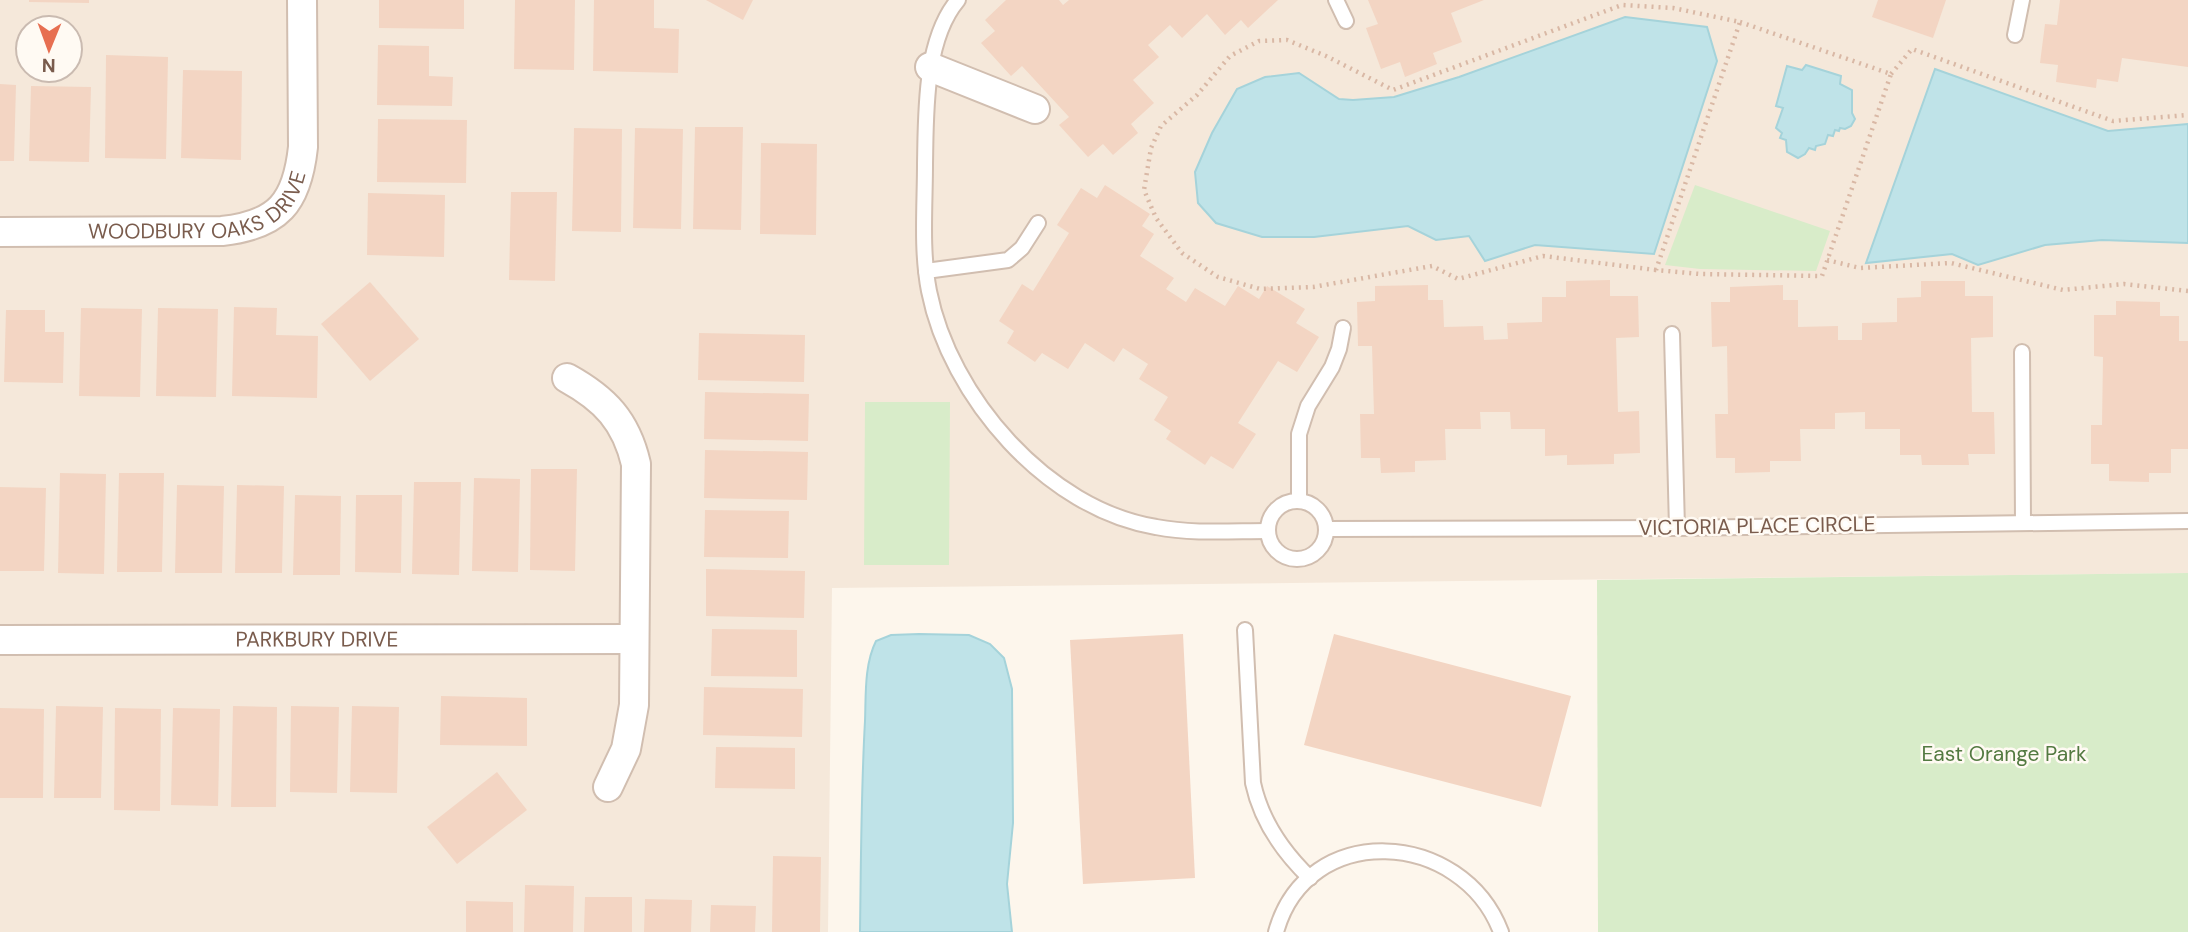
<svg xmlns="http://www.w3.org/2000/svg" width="2188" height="932" font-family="'DM Sans',sans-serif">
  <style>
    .residential { fill: #f5e8da; fill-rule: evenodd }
    .green { fill: #d8ecc9 }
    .water { fill: #bfe3e8; stroke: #a5d3da; stroke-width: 2 }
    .building { fill: #f3d5c3 }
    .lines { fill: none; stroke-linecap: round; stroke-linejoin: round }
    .lane-casing { stroke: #d1beb0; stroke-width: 18 }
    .street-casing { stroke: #d1beb0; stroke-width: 32 }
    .path { stroke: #d9b8a5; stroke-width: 4.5; stroke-dasharray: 2 5; stroke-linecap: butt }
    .lane { stroke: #fff; stroke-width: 14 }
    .street { stroke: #fff; stroke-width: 28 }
    .labels { text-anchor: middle; stroke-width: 5; stroke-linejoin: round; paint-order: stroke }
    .street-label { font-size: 21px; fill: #7a5c4d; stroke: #fffaf3 }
    .park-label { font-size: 21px; fill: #537a41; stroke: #fffaf3 }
  </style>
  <rect width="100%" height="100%" fill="#fdf6ec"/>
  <path class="residential" d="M0 0H2188V573L832 588 828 932H0ZM28 28H70V70H28Z"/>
  <g class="green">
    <path d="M1695 185 1830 231 1816 271 1700 269 1665 265Z"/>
    <path d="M865 402H950L949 565H864Z"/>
    <path d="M2188 573V932H1598L1597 580Z"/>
  </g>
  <g class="water">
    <path d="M1625 17 1707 27 1717 61 1654 254 1535 245 1485 261 1469 236 1436 240 1408 226 1314 237H1262L1216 223 1198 203 1195 172 1212 133 1237 89 1265 77 1299 73 1339 99 1353 100 1394 97 1459 77Z"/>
    <path d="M1806 65 1841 76 1840 84 1852 90V113L1855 119 1851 126 1845 129 1840 128 1839 131 1835 130 1833 136 1828 135 1825 144 1816 146 1815 150 1809 148 1805 154 1798 158 1787 152 1786 140 1780 138 1782 133 1776 128 1783 108 1776 106 1787 66 1802 70Z"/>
    <path d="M1935 69 2108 131 2188 124V243L2102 240 2045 245 1978 265 1952 254 1866 263Z"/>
    <path d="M919 634 969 635 990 644 1004 658 1012 689 1013 823 1007 884 1012 932H860C861 862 861 791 865 721 866 696 864 665 876 641L891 635Z"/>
  </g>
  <g class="building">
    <path d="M29 0H89V3L29 2Z"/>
    <path d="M379 0H464V29L379 28Z"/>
    <path d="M515 0H575L574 70 514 69Z"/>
    <path d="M594 0H654V28L679 29 678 73 593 71Z"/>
    <path d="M706 0H753L743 20Z"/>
    <path d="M1006 0H1059L1063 5 1069 0H1278L1248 28 1241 20 1225 35 1207 14 1182 38 1170 25 1148 45 1159 57 1133 80 1154 103 1131 124 1138 133 1113 155 1103 144 1088 157 1059 125 1069 117 1022 66 1011 76 981 43 995 31 985 20Z"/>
    <path d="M1368 0H1484L1451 13 1462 42 1433 53 1437 64 1405 77 1400 62 1381 69 1366 28 1378 24Z"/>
    <path d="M1878 0H1946L1933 38 1872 17Z"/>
    <path d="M2060 0H2188V67L2122 58 2118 82 2097 79 2096 88 2056 82 2058 65 2040 63 2045 24 2057 25Z"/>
    <path d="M378 45 429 46V76L453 77 452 106 377 105Z"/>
    <path d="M106 55 168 57 166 159 105 158Z"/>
    <path d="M183 70 242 71 241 160 181 158Z"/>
    <path d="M0 84 16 85 14 161H0Z"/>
    <path d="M31 86 91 87 89 162 29 161Z"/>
    <path d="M378 119 467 120 466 183 377 182Z"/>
    <path d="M695 127H743L741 230 693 229Z"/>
    <path d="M574 128 622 129 621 232 572 231Z"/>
    <path d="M635 128 683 129 681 229 633 228Z"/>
    <path d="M761 143 817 144 816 235 760 234Z"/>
    <path d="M1105 185 1150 214 1142 226 1154 234 1140 256 1174 278 1166 289 1186 302 1195 288 1225 306 1238 286 1259 299 1267 286 1305 309 1296 323 1319 337 1297 372 1278 361 1238 423 1256 434 1233 469 1211 456 1205 465 1166 439 1171 431 1154 420 1168 397 1139 379 1148 364 1123 348 1114 362 1085 343 1068 369 1042 353 1035 362 1007 343 1014 331 999 321 1022 284 1033 291 1069 233 1057 225 1081 188 1097 198Z"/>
    <path d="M511 192H557L555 281 509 280Z"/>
    <path d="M368 193 445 195 444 257 367 255Z"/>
    <path d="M1610 280V296H1638L1639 337 1616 338 1618 412 1639 411 1640 453 1614 454V464L1567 465V455L1545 456V429H1511L1510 412H1480L1481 429H1445L1446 460 1415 461V472L1381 473 1380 458H1361L1360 414H1374L1372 346H1358L1357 302 1375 301V286L1428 285V300H1443L1444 327 1483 326 1484 340 1508 339 1507 323 1542 322V297H1566V281Z"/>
    <path d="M1921 281H1965V296H1993V337L1971 338 1972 412H1994L1995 454H1968L1969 465H1922L1921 455H1900V429H1865V412L1835 413V429H1800L1801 461H1770V472L1735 473V458H1716L1715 414H1728L1727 346 1712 347 1711 302H1730V287L1783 285V300H1798V327L1838 326V340H1862V323L1897 322V298L1921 297Z"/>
    <path d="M370 282 419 339 370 381 321 324Z"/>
    <path d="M2116 301 2160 302V316H2179V341H2188V449H2171V473H2149V482L2109 481V464H2091V425H2102L2103 357 2094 356V315H2116Z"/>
    <path d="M234 307 277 308 276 335 318 336 317 398 232 396Z"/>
    <path d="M81 308 142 309 140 397 79 396Z"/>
    <path d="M158 308 218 309 216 397 156 396Z"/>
    <path d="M6 310H45V332H64L63 383 4 382Z"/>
    <path d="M699 333 805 335 804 382 698 380Z"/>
    <path d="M705 392 809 394 808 441 704 439Z"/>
    <path d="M705 450 808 452 807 500 704 498Z"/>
    <path d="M531 469H577L575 571 530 570Z"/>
    <path d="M60 473 106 474 104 574 58 573Z"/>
    <path d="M119 473H164L162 572H117Z"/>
    <path d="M474 478 520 479 518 572 472 571Z"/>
    <path d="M414 482H461L459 575 412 574Z"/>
    <path d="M177 485 224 486 222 573H175Z"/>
    <path d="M237 485 284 486 282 573H235Z"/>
    <path d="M0 487 46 488 44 571H0Z"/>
    <path d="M295 495 341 496 340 575H293Z"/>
    <path d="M356 495H402L401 573 355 572Z"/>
    <path d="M705 510 789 511 788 558 704 557Z"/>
    <path d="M706 569 805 571 804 618 706 616Z"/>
    <path d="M712 629 797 630V677L711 676Z"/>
    <path d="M1183 634 1195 878 1083 884 1070 640Z"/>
    <path d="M1334 634 1571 696 1541 807 1304 745Z"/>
    <path d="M704 687 803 689 802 737 703 735Z"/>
    <path d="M441 696 527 698V746L440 745Z"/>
    <path d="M56 706 103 707 101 798H54Z"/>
    <path d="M233 706 277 707 276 807H231Z"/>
    <path d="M291 706 339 707 337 793 290 792Z"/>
    <path d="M352 706 399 707 397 793 350 792Z"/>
    <path d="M0 708 44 709 43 798H0Z"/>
    <path d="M115 708 161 709 160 811 114 810Z"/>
    <path d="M173 708 220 709 218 806 171 805Z"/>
    <path d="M716 747 795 748V789L715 788Z"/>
    <path d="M497 772 527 810 457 864 427 827Z"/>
    <path d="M773 856 821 857 820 932H772Z"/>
    <path d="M525 885 574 886 573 932H524Z"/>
    <path d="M585 897H632V932H584Z"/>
    <path d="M645 899 692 900 691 932H644Z"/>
    <path d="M466 901 513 902V932H466Z"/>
    <path d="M711 905 756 906 755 932H710Z"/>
  </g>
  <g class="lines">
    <g class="lane-casing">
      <g id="lane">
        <path d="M958 0C924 40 926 114 925 164 925 206 921 250 929 291 950 397 1047 509 1156 527 1193 534 1231 531 1268 531"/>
        <path d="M1336 0 1346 21"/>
        <path d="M2015 35 2022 0"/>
        <path d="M926 271 1008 260 1022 248 1038 223"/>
        <path d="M1672 334 1677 528"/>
        <path d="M2022 352 2023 523"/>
        <path d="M1299 501V434L1308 406 1332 367 1339 349 1343 328"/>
        <circle cx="1297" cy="530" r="29"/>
        <path d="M1326 529 1677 528 2188 521"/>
        <path d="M1245 630 1253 783C1261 820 1283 852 1310 878"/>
        <path d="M1276 932C1307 820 1462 829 1501 932"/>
      </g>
    </g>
    <g class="street-casing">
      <g id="street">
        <path d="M930 67 1035 109"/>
        <path id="s1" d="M0 232 222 231C278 225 297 203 303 147L302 0"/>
        <path d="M567 378C605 399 626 421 636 464L634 705 626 749 608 787"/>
        <path id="s2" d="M0 640 634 639"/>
      </g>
    </g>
    <g class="path">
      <path d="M1740 22 1891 74 1822 276 1700 274 1656 270Z"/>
      <path d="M1891 74 1912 49 2113 121 2188 115"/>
      <path d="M1827 260 1860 268 1951 263 2063 290 2124 284 2188 291"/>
      <path d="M1656 270 1543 256 1458 279 1432 266 1313 287 1260 289 1218 277 1182 253 1156 218 1144 190 1151 148 1161 126 1197 95 1230 56 1259 41 1287 40 1326 56 1393 90 1622 5 1673 8 1740 22"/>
    </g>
    <use href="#lane" class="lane"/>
    <use href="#street" class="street"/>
  </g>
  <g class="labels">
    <g class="street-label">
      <text dy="7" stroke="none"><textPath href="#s1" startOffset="208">WOODBURY OAKS DRIVE</textPath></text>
      <text transform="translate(1757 526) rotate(-1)" y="7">VICTORIA PLACE CIRCLE</text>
      <text dy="7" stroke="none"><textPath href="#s2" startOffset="317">PARKBURY DRIVE</textPath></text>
    </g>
    <g class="park-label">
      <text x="2004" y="761">East Orange Park</text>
    </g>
  </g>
  <g transform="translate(49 49) rotate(181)"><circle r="33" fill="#fffaf3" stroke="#cabbb1" stroke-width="2"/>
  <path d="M0-5L12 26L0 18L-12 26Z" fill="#e76f51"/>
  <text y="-10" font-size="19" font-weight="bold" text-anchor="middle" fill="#7a5c4d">N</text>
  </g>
</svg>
